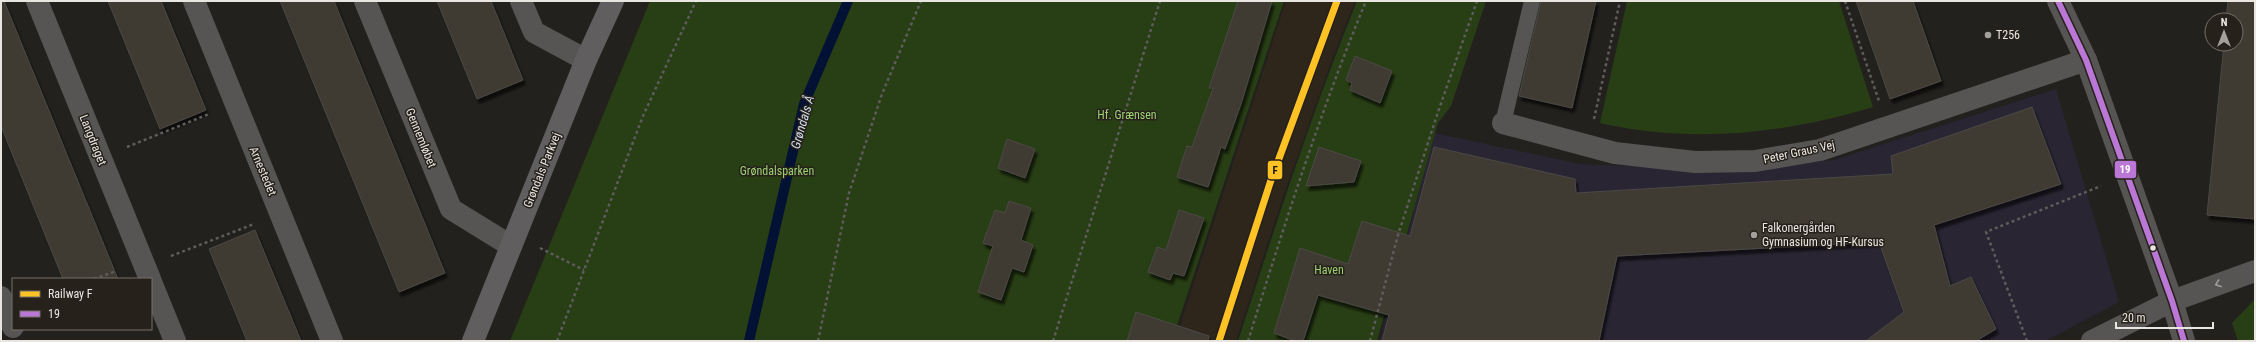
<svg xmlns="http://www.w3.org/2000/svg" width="2256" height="342" font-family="'Roboto Condensed',sans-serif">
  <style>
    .built { fill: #2e261b }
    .education { fill: #2a2533 }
    .green { fill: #283e14 }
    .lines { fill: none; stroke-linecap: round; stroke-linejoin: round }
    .stream { stroke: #031135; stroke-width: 10 }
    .building { fill: #403a32; stroke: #4b4946; filter: url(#shadow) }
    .path { stroke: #5e5c5c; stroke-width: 2.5; stroke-dasharray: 3 3; stroke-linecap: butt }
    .service { stroke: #565554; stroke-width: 16 }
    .minor { stroke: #565554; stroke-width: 22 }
    .tertiary { stroke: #565554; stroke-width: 22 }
    .primary { stroke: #605e5f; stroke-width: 22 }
    .bus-1-casing { stroke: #26211b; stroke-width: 9 }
    .bus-1 { stroke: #ba77d6; stroke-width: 6 }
    .rail-1-casing { stroke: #26211b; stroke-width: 10 }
    .rail-1 { stroke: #ffc225; stroke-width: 7 }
    .oneway { stroke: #a09e9a }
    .poi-dot { fill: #a4a19d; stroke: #26211b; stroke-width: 1.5 }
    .bus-dot { fill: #e9e6e1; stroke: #26211b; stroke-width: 1.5 }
    .labels { text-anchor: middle; stroke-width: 3; stroke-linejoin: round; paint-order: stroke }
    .poi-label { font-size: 12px; fill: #e9e6e1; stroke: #26211b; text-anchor: start }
    .park-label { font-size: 12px; fill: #9dd172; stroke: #26211b }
    .street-label { font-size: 12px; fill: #e9e6e1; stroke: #26211b }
    .water-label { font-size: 13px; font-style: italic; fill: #d3dff0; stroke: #26211b }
    .line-badge { stroke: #26211b; stroke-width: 1.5 }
    .badge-label { font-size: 11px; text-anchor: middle; font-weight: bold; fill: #fff }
    .pale-badge-label { font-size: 11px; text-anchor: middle; font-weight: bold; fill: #111 }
  </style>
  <defs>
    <filter id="shadow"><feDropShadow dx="2.5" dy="4.5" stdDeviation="1" flood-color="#0009"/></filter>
  </defs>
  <rect width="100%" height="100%" fill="#23211e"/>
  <path class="built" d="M1286 1H1355L1334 54 1280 205 1236 341H1175Z"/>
  <path class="education" d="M2056 89 2119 302 2045 341H1380L1434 133 1580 164 1670 168 1741 167 1834 160Z"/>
  <g class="green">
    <path d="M650 1H1284L1172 341H510Z"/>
    <path d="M1357 1H1486L1451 106 1438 123 1377 341H1238C1275 227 1312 112 1357 1Z"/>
    <path d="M1627 1H1839L1873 107C1785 134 1691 144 1600 123Z"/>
    <path d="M2255 299V341H2238L2232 323Z"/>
  </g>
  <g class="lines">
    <path class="stream" d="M749 341 804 104 848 1"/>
  </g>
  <g class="building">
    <path d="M1 1H4L118 279H63L1 126Z"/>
    <path d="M108 1H161L206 110 160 129Z"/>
    <path d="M280 1H334L445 273 399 292Z"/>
    <path d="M437 1H491L523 80 477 99Z"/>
    <path d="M1238 1H1272L1242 101 1225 149 1221 147 1208 187 1177 177 1187 146 1192 147 1213 88H1209Z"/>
    <path d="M1541 1H1596L1572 108 1519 96Z"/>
    <path d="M1856 1H1913L1941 81 1890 99Z"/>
    <path d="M2228 1H2255V219L2207 215 2224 44H2236V20H2226Z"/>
    <path d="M1355 56 1392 71 1380 103 1350 90 1352 83 1346 80Z"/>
    <path d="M2032 107 2061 184 1934 225 1950 286 1971 277 1996 329 1976 341H1866L1904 312 1879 242 1617 256 1599 341H1382L1389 315 1318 295 1303 341H1295L1274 333 1300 248 1348 264 1362 221 1410 236 1434 147 1575 179 1576 193 1893 174 1891 156Z"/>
    <path d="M1007 139 1035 149 1025 178 998 168Z"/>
    <path d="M1319 147 1361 161 1354 182 1306 186Z"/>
    <path d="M1009 201 1031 208 1021 240 1033 245 1024 272 1012 268 1001 300 978 292 993 246 983 243 995 210 1005 213Z"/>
    <path d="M1179 210 1204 218 1184 276 1173 273 1170 280 1148 272 1157 247 1166 250Z"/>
    <path d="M255 230 301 341H247L209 249Z"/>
    <path d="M1136 312 1209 336 1208 341H1127Z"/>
  </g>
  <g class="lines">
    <g class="path">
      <path d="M1845 1 1879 101"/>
      <path d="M1594 119 1620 1"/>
      <path d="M127 147 209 114"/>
      <path d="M540 248 584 270"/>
      <path d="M171 256 254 224"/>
      <path d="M94 279 116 271"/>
      <path d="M557 341 643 116 696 1"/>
      <path d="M818 341 849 193 882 94 921 1"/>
      <path d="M1053 341 1160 1"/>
      <path d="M1248 341C1284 226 1320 112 1366 1"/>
      <path d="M1370 341 1398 235 1439 109 1477 1"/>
      <path d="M2027 341 1986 232 2101 186"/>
    </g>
    <path class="service" d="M1503 123 1532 1"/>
    <g class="minor">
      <path d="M37 1 150 279"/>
      <path d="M194 1 332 341"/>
      <path d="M365 1 451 209 511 246"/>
      <path d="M521 1 534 32 586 60"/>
      <path d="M1503 123 1615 153 1695 162 1755 161 1820 150 2086 60"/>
      <path d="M151 282 175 341"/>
      <path d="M1 297 13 327"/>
      <path d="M2092 341 2172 301 2255 271"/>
    </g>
    <path class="tertiary" d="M2058 1 2086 60 2172 301 2184 341"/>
    <path class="primary" d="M473 341 586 60 613 1"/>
    <g class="bus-1-casing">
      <path id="bus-1" d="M2058 1 2086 60 2172 301 2184 341"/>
    </g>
    <use href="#bus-1" class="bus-1"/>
    <g class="rail-1-casing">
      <path id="rail-1" d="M1219 341 1270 183 1337 1"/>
    </g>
    <use href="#rail-1" class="rail-1"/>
  </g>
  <defs><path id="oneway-chevron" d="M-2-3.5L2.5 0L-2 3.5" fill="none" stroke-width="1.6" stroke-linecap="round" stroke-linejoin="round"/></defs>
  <use class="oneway" href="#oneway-chevron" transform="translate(2218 284) rotate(160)"/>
  <g class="poi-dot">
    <circle cx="1988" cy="35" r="4"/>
    <circle cx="1754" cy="235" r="4"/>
  </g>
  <circle class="bus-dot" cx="2153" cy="248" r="3.5"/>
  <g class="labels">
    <g class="poi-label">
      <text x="1996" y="39">T256</text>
      <text x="1762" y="232">Falkonergården<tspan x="1762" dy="14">Gymnasium og HF-Kursus</tspan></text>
    </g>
    <g class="park-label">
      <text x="1127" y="119">Hf. Grænsen</text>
      <text x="777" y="175">Grøndalsparken</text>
      <text x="1329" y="274">Haven</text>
    </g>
    <g class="street-label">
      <text transform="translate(421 138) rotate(68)" y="4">Gennemløbet</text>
      <text transform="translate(93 140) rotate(68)" y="4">Langdraget</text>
      <text transform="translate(1799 152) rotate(-12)" y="4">Peter Graus Vej</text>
      <text transform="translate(542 170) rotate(-68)" y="4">Grøndals Parkvej</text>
      <text transform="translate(263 171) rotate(67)" y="4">Arnestedet</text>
    </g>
    <g class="water-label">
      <text transform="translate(802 122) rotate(-74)" y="5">Grøndals Å</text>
    </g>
  </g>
  <g class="line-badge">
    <rect x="2114" y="160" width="23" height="19" rx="4" fill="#ba77d6"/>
    <rect x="1267" y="160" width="16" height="20" rx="4" fill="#ffc225"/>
  </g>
  <g class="badge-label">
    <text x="2125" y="173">19</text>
  </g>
  <g class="pale-badge-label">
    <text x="1275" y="174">F</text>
  </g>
  <rect width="2256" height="342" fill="none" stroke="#e9e6e1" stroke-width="4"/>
  <rect x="12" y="278" width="140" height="52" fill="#26211b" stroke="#74706a"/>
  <rect x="20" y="291" width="20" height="6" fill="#ffc225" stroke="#74706a"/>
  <text x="48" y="298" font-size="12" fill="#e9e6e1">Railway F</text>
  <rect x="20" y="311" width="20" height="6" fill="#ba77d6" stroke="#74706a"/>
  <text x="48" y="318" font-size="12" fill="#e9e6e1">19</text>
  <g transform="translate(2224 32)"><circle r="19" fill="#26211b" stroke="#74706a"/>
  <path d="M0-3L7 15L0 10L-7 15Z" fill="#a4a19d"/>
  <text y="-6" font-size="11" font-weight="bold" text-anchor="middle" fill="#e9e6e1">N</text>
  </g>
  <path d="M2116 322v6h97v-6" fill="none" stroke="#e9e6e1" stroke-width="2"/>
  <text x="2122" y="322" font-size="12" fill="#e9e6e1" stroke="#26211b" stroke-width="3" paint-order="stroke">20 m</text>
</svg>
